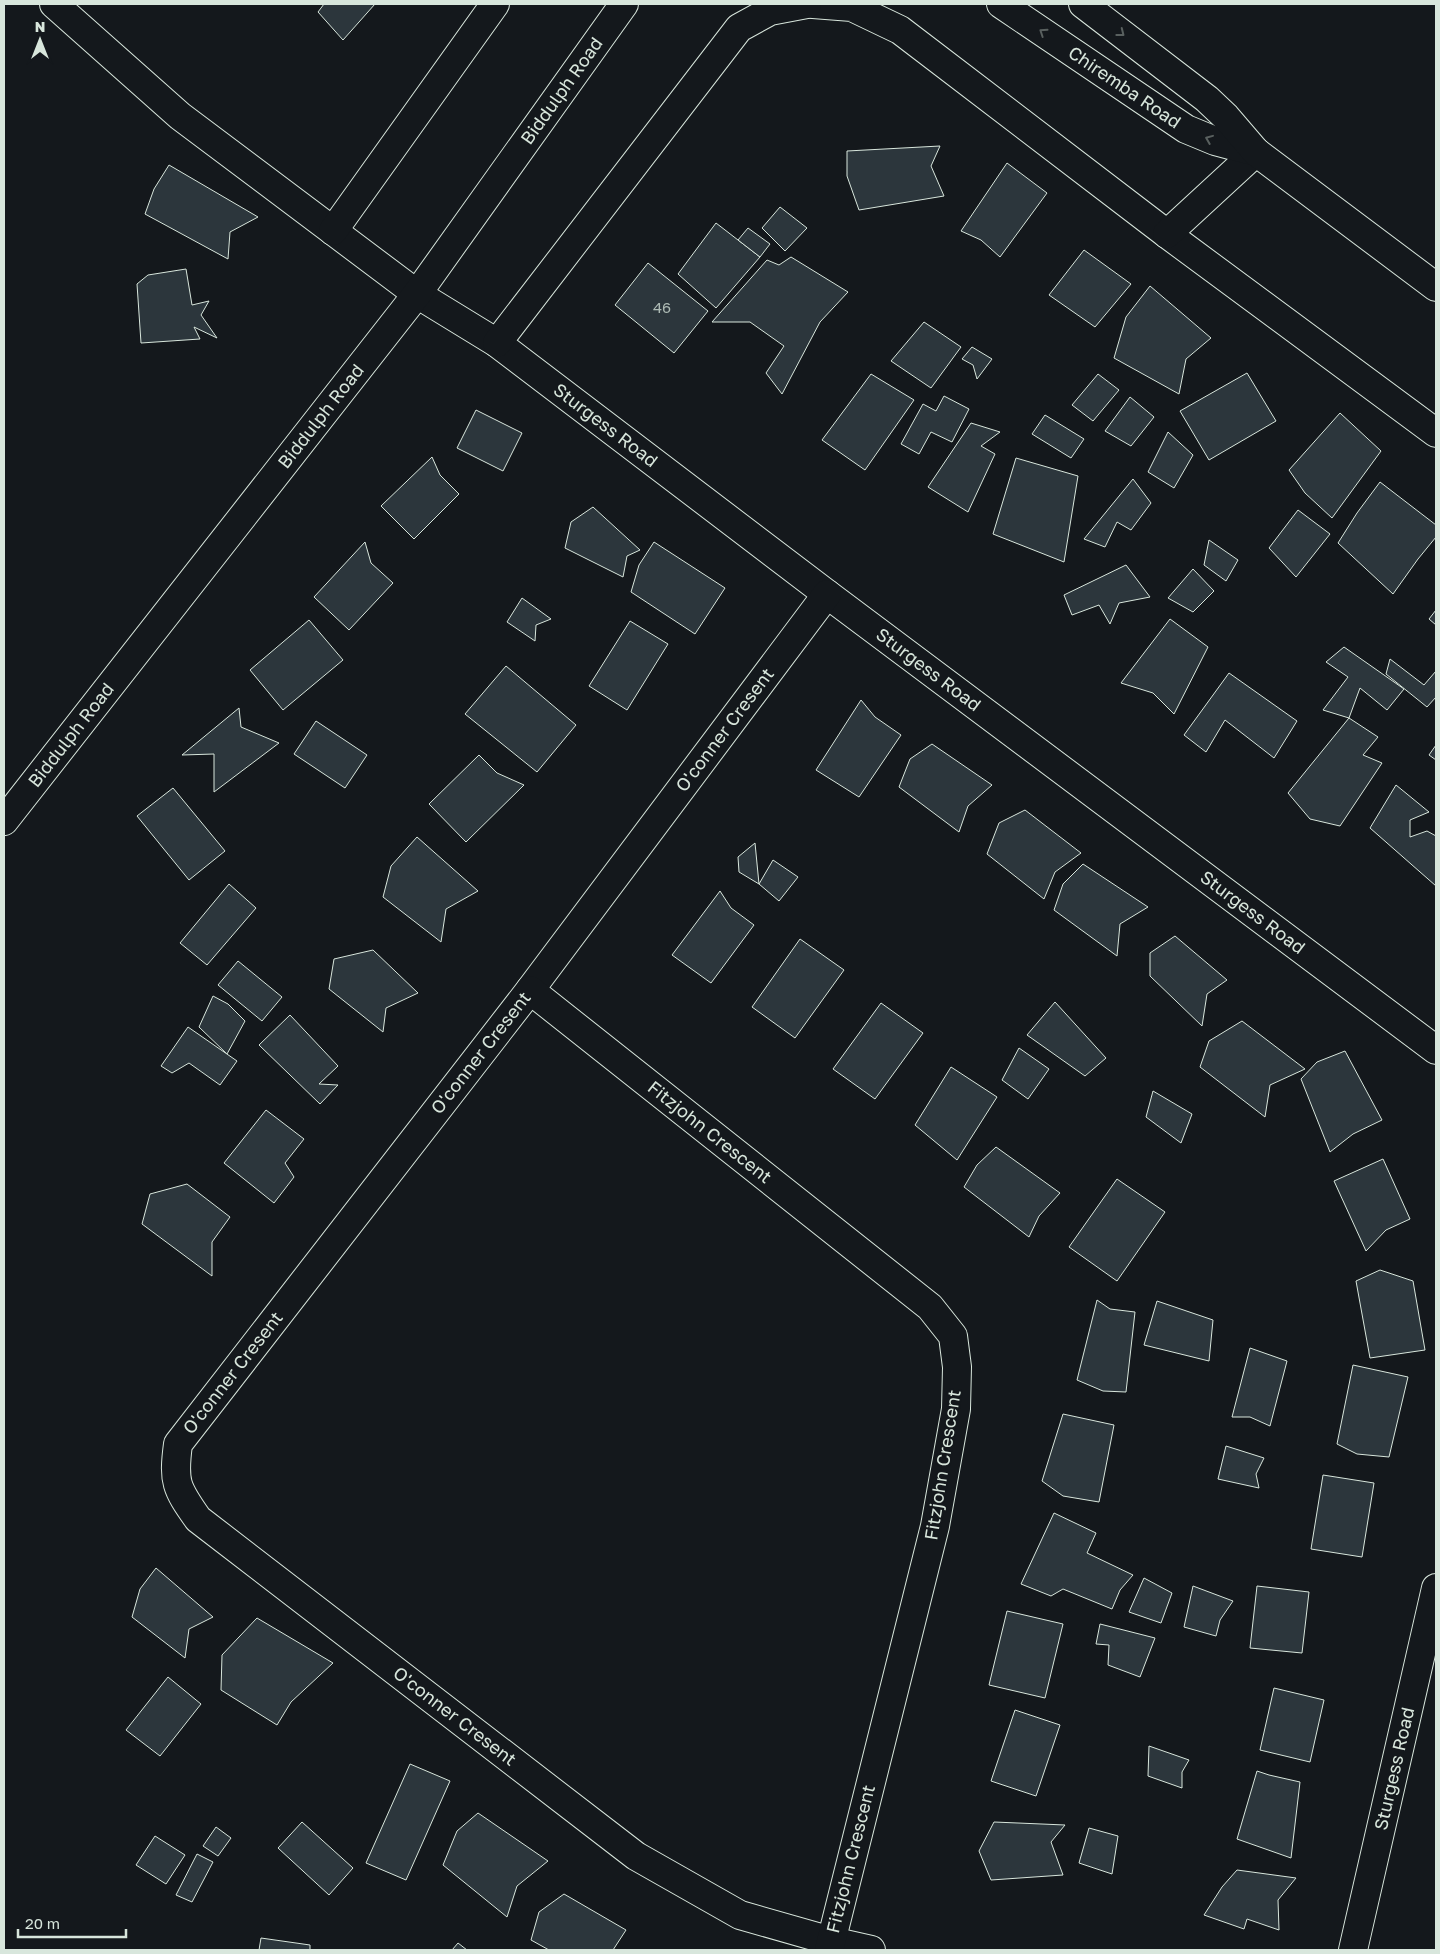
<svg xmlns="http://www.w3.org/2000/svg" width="1440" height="1954" font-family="'Golos Text',sans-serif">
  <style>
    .building { fill: #2c363c; stroke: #d8e6dc }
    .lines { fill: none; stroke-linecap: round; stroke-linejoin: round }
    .minor-casing { stroke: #d8e6dc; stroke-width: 30 }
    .secondary-casing { stroke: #d8e6dc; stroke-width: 30 }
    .minor { stroke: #14181c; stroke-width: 28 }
    .secondary { stroke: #14181c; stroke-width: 28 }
    .oneway { stroke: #59605f }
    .labels { text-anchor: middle; stroke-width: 4; stroke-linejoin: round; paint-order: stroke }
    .number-label { font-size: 15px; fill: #adbab4 }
    .street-label { font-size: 18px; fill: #d8e6dc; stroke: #14181c }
  </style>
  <rect width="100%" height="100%" fill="#14181c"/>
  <g class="building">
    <path d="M324 4H375L343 40 318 12Z"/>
    <path d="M940 146 931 166 944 196 859 210 847 176V151Z"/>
    <path d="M1007 163 1047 193 1000 257 981 240 961 231Z"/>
    <path d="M169 165 258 217 230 232 228 259 145 214 154 189Z"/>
    <path d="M780 207 807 228 785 251 762 228Z"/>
    <path d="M716 223 760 257 716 308 678 274Z"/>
    <path d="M748 228 770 244 760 257 738 240Z"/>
    <path d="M1084 250 1131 284 1095 327 1049 295Z"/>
    <path d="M791 257 848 292 820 322 782 394 766 373 784 346 750 322H712L767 260 779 265Z"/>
    <path d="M648 263 708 311 674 353 615 305Z"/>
    <path d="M186 269 192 305 209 301 201 315 217 338 194 327 200 339 141 343 137 284 148 275Z"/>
    <path d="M1150 286 1211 338 1186 359 1179 394 1114 358 1126 317Z"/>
    <path d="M924 322 961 347 931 388 891 361Z"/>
    <path d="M972 347 992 359 977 379 973 365 962 359Z"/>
    <path d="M1247 373 1276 421 1209 460 1180 411Z"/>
    <path d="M871 374 914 400 865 470 822 440Z"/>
    <path d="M1098 374 1119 390 1093 421 1072 405Z"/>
    <path d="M944 396 969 409 952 442 931 432 919 454 901 444 923 404 936 411Z"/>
    <path d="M1130 397 1154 417 1131 446 1105 431Z"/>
    <path d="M476 410 522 433 503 471 457 448Z"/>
    <path d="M1340 413 1381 451 1332 518 1305 493 1289 470Z"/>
    <path d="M1045 415 1084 439 1071 458 1032 434Z"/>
    <path d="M971 423 1000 432 981 446 995 454 968 512 928 487Z"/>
    <path d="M1168 432 1193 455 1174 488 1148 472Z"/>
    <path d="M432 457 440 475 459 494 414 539 381 506Z"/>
    <path d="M1016 458 1078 476 1064 562 993 534Z"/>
    <path d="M1133 479 1151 503 1131 530 1117 522 1105 547 1084 539Z"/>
    <path d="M1380 482 1436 525V537L1418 559 1393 594 1338 543 1357 513Z"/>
    <path d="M593 507 640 550 627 556 623 577 565 548 571 522Z"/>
    <path d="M1298 510 1330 534 1296 577 1269 548Z"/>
    <path d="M1209 540 1238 560 1226 581 1204 565Z"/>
    <path d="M365 542 371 563 393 583 349 630 314 597Z"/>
    <path d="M654 542 725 588 695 634 631 592 639 565Z"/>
    <path d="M1126 565 1150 597 1119 603 1110 624 1099 605 1072 615 1064 595Z"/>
    <path d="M1193 569 1214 591 1193 612 1168 598Z"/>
    <path d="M522 598 551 619 536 625 535 641 507 622Z"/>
    <path d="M1436 610V625L1429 619Z"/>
    <path d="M1170 619 1208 647 1174 714 1153 693 1121 683Z"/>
    <path d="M309 620 343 660 283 710 250 670Z"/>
    <path d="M630 621 668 644 627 710 589 686Z"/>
    <path d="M1344 647 1404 689 1387 710 1360 688 1349 718 1323 710 1348 677 1326 662Z"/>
    <path d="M1390 659 1424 685 1436 671V697L1427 707 1386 674Z"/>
    <path d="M506 666 576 725 537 772 465 714Z"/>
    <path d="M1229 673 1297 721 1274 758 1225 720 1206 752 1184 735Z"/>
    <path d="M861 700 875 717 901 735 859 797 816 770Z"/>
    <path d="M239 708 241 727 279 743 214 792V754L182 755Z"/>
    <path d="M1349 718 1378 737 1363 755 1382 763 1340 826 1310 819 1288 793Z"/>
    <path d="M316 721 367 755 345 788 294 754Z"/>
    <path d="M932 744 992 785 968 806 959 832 899 787 910 759Z"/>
    <path d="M1436 745V760L1429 755Z"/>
    <path d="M479 755 497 773 524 785 466 842 429 804Z"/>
    <path d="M1396 785 1429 812 1410 820V837L1427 831 1436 836V886L1370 828Z"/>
    <path d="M173 788 225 851 189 880 137 816Z"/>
    <path d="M1025 810 1081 853 1055 872 1044 899 987 854 999 823Z"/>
    <path d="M417 837 478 891 446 909 441 942 383 897 391 866Z"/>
    <path d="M755 843 759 884 739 872 738 857Z"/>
    <path d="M773 860 798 877 779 901 759 884Z"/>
    <path d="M1083 864 1148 907 1120 924 1117 956 1054 910 1063 884Z"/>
    <path d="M229 884 256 908 207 965 180 943Z"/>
    <path d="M720 891 731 908 754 925 711 983 672 955Z"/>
    <path d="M1175 936 1227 980 1207 994 1202 1026 1150 976V953Z"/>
    <path d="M800 939 844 970 795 1038 752 1007Z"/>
    <path d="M373 950 418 993 386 1008 383 1032 329 989 334 959Z"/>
    <path d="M238 961 282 997 262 1021 218 985Z"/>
    <path d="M213 996 228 1004 245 1021 227 1054 199 1027Z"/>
    <path d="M1055 1002 1106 1058 1085 1076 1027 1035Z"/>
    <path d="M881 1003 923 1033 875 1099 833 1069Z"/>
    <path d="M290 1015 338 1066 319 1084 338 1085 320 1104 259 1045Z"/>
    <path d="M1242 1021 1305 1069 1270 1085 1265 1117 1200 1067 1209 1041Z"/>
    <path d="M188 1027 237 1061 220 1085 189 1063 172 1073 161 1066Z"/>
    <path d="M1019 1048 1049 1069 1028 1099 1002 1080Z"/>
    <path d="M1345 1051 1382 1120 1353 1134 1330 1152 1301 1079 1317 1062Z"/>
    <path d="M951 1067 997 1097 957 1160 915 1125Z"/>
    <path d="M1153 1091 1192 1114 1181 1143 1146 1117Z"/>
    <path d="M266 1110 304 1139 285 1163 294 1177 274 1203 224 1163Z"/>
    <path d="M996 1147 1060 1193 1039 1216 1029 1237 964 1187 977 1165Z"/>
    <path d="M1383 1159 1410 1219 1386 1230 1366 1251 1334 1181Z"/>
    <path d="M1117 1179 1165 1212 1117 1281 1069 1247Z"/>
    <path d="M187 1184 230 1217 212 1242V1276L142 1224 150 1194Z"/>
    <path d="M1380 1270 1413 1281 1425 1350 1370 1358 1356 1281Z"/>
    <path d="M1097 1300 1110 1309 1135 1312 1126 1392 1103 1391 1077 1380Z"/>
    <path d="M1157 1301 1213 1320 1209 1361 1144 1345Z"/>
    <path d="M1250 1348 1287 1361 1270 1426 1250 1417H1232Z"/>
    <path d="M1353 1365 1408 1377 1389 1457 1357 1454 1337 1444Z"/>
    <path d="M1063 1414 1114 1425 1099 1502 1063 1496 1042 1481Z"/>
    <path d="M1226 1446 1264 1458 1256 1474 1259 1488 1218 1479Z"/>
    <path d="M1323 1475 1374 1483 1362 1557 1311 1549Z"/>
    <path d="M1054 1513 1096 1533 1087 1553 1133 1575 1120 1590 1112 1609 1063 1589 1051 1596 1021 1584Z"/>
    <path d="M156 1568 213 1617 189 1629 185 1658 132 1617 140 1589Z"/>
    <path d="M1144 1578 1172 1593 1161 1623 1129 1612Z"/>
    <path d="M1193 1586 1233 1601 1220 1620 1216 1636 1184 1627Z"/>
    <path d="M1257 1586 1309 1592 1302 1653 1250 1648Z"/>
    <path d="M1007 1611 1063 1624 1045 1698 989 1685Z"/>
    <path d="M257 1618 333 1663 291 1702 277 1725 221 1690 222 1655Z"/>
    <path d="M1100 1624 1155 1638 1140 1677 1108 1665 1109 1645 1096 1644Z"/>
    <path d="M168 1677 201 1704 160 1756 126 1730Z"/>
    <path d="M1274 1688 1324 1700 1310 1762 1260 1750Z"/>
    <path d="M1015 1710 1060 1725 1036 1796 991 1781Z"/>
    <path d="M1149 1746 1189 1760 1182 1772V1788L1148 1776Z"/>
    <path d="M410 1764 450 1781 406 1880 366 1863Z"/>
    <path d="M1257 1771 1269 1775 1300 1782 1291 1858 1237 1839Z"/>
    <path d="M478 1813 548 1861 517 1886 507 1917 443 1865 457 1831Z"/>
    <path d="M302 1822 353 1868 329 1895 278 1848Z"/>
    <path d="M994 1822 1065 1825 1051 1842 1063 1875 991 1880 979 1851Z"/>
    <path d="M216 1827 231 1838 218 1856 203 1846Z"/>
    <path d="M1089 1828 1118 1836 1112 1874 1079 1863Z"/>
    <path d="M155 1836 185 1855 166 1884 136 1865Z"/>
    <path d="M197 1854 213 1862 192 1902 176 1895Z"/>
    <path d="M1237 1870 1296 1878 1278 1900 1279 1930 1247 1919 1244 1929 1204 1915 1222 1887Z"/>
    <path d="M564 1894 626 1930 613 1950H549L531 1940 539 1912Z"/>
    <path d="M261 1938 310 1945V1950H259Z"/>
    <path d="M458 1943 467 1950H452Z"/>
  </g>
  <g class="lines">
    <g class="minor-casing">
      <g id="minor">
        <path id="s1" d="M54 4 180 116 417 294 497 343 827 594 1436 1050"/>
        <path d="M813 4 852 7 900 30 1167 234 1436 433"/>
        <path d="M333 231 495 4"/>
        <path d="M1167 234 1256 152"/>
        <path d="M497 343 739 28 770 11 807 4"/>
        <path id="s2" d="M827 594 530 990 178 1444C173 1482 176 1488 198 1519L636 1856 740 1915 831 1941 871 1950"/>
        <path id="s3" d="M4 821 417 294 624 4"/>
        <path id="s4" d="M530 990 930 1307 953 1336 957 1367 956 1409 935 1526 829 1950"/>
        <path id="s5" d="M1353 1950 1436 1588"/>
      </g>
    </g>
    <g class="secondary-casing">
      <g id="secondary">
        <path id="s6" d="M1001 4 1186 129 1215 141 1256 152"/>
        <path d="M1083 4 1207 99 1226 117 1256 152 1436 287"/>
      </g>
    </g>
    <use href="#minor" class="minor"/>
    <use href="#secondary" class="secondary"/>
  </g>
  <defs><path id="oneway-chevron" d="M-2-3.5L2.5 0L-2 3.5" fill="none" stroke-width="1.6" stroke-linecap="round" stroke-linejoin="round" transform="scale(1.25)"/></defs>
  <g class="oneway">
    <use href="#oneway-chevron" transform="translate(1043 32) rotate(-146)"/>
    <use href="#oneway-chevron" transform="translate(1121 33) rotate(38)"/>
    <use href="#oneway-chevron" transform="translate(1209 139) rotate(-158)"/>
  </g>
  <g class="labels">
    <g class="number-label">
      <text x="662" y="313">46</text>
    </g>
    <g class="street-label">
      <text dy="6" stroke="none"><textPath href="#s6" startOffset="149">Chiremba Road</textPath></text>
      <text dy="6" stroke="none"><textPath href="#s3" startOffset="919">Biddulph Road</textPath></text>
      <text dy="6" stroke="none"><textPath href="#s3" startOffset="514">Biddulph Road</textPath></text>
      <text dy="6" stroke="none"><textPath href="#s1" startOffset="695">Sturgess Road</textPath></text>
      <text dy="6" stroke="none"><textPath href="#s1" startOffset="1100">Sturgess Road</textPath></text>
      <text transform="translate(725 730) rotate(-53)" y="6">O'conner Cresent</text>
      <text dy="6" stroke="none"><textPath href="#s3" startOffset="109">Biddulph Road</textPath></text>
      <text dy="6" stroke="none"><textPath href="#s1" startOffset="1505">Sturgess Road</textPath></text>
      <text transform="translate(481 1053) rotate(-52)" y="6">O'conner Cresent</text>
      <text dy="6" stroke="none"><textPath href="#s4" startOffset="229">Fitzjohn Crescent</textPath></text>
      <text transform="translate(233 1373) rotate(-52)" y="6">O'conner Cresent</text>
      <text transform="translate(943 1465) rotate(-81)" y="6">Fitzjohn Crescent</text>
      <text dy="6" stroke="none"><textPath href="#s2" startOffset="1474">O'conner Cresent</textPath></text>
      <text dy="6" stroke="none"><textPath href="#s5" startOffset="186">Sturgess Road</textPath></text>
      <text transform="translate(851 1859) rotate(-76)" y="6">Fitzjohn Crescent</text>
    </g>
  </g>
  <rect width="1440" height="1954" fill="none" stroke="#d8e6dc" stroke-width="10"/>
  <g transform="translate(40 40)" stroke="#14181c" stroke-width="4" paint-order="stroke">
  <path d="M0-4L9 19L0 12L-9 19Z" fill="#d8e6dc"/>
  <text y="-8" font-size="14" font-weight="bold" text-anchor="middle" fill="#d8e6dc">N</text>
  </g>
  <path d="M18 1929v8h108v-8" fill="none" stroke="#d8e6dc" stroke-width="2.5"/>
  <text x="25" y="1929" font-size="15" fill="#d8e6dc" stroke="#14181c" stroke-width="4" paint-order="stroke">20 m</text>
</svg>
